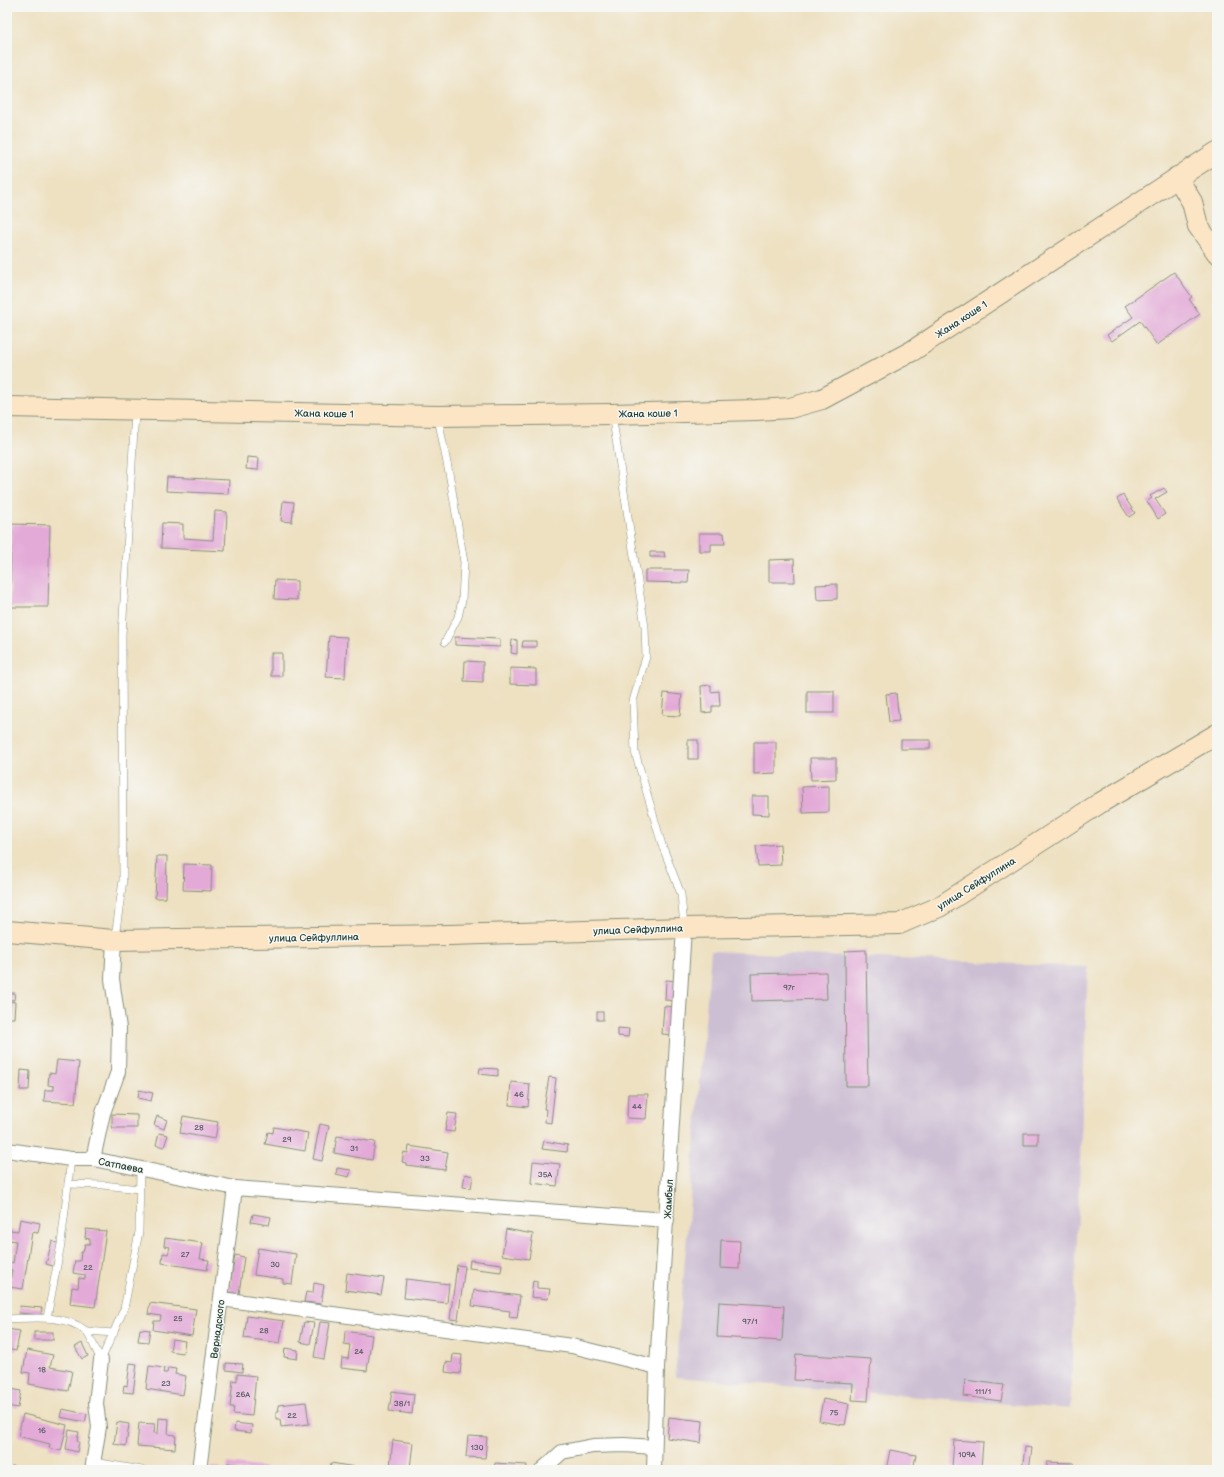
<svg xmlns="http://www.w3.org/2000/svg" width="1224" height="1477" font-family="'Balsamiq Sans',sans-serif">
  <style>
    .industrial { fill: #ccbed3 }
    .building { fill: #e3aad8 }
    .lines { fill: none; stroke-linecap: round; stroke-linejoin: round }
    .lane-casing { stroke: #868f7b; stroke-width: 8 }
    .street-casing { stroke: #868f7b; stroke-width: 16 }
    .secondary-casing { stroke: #868f7b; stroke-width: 22 }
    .lane { stroke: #fff; stroke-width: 7 }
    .street { stroke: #fff; stroke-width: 14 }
    .secondary { stroke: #fce5c4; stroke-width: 20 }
    .labels { text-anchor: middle; stroke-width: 3; stroke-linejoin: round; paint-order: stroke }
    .number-label { font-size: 8px; fill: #50585d }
    .street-label { font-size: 10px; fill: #1f3d34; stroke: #f6f6f2 }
  </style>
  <rect width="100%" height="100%" fill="#f6f6f2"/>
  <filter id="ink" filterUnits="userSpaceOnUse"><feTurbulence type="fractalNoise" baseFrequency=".025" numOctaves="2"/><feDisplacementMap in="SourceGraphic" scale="8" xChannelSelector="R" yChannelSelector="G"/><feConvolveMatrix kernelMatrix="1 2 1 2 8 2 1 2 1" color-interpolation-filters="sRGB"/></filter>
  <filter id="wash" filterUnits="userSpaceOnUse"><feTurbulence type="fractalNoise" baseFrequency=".012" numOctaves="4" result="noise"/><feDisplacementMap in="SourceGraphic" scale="16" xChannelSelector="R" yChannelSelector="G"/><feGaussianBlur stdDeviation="0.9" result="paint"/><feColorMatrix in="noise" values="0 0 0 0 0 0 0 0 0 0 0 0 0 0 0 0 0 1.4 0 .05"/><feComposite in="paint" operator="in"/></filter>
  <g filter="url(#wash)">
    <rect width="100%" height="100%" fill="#eee1c2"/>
    <path class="industrial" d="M711 951 1088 967 1070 1409 675 1377Z"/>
    <g id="blocks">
      <g class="building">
        <path d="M1174 272 1192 297 1189 299 1200 314 1157 345 1140 321 1112 341 1107 335 1133 317 1125 306Z"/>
        <path d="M247 457 259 458 258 470 246 469Z"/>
        <path d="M167 477 229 480 228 494 166 491Z"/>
        <path d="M1164 488 1167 492 1155 499 1165 514 1158 519 1147 501 1152 498 1150 496Z"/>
        <path d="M1123 495 1135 513 1129 517 1117 499Z"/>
        <path d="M283 501 294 502 292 522 281 521Z"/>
        <path d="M215 511 227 512 225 551 161 548 162 523 183 524V538L213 540Z"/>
        <path d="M11 524 50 525 48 607H10Z"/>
        <path d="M699 533H724L725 544H711V551H699Z"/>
        <path d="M650 552H664L665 557H650Z"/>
        <path d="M794 559 795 582H769V560Z"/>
        <path d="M645 570H689L688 583 645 582Z"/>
        <path d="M275 580 297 581V600L274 599Z"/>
        <path d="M837 584V599L817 600 816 585Z"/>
        <path d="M329 636 347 637 345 678 326 677Z"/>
        <path d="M455 637 500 639V647L455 645Z"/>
        <path d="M512 639 517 640V654L511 653Z"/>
        <path d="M523 641H536V647H522Z"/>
        <rect x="271" y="653" width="11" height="23"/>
        <path d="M465 661 483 662V682L464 681Z"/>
        <path d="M510 668 536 669V685L510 684Z"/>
        <path d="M711 685V692L719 691 720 706H712V712L702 713 701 686Z"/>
        <rect x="807" y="691" width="27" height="22"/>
        <path d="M664 693 682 695 680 716 662 715Z"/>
        <path d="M896 693 899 721 889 722 886 694Z"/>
        <rect x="688" y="740" width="10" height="19"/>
        <rect x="901" y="740" width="29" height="9"/>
        <path d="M754 742H776V773L754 774Z"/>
        <path d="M810 758H836V779L811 780Z"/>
        <path d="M829 786V812L803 813 802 787Z"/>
        <path d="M752 796H769V815L752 814Z"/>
        <path d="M780 844 781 865 758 866 756 846Z"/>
        <path d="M157 856H167L166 898H155Z"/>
        <path d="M184 864 212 865 211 891 183 890Z"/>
        <path d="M866 950 868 1086H846L845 951Z"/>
        <path d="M826 972 827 999 752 1001 751 974Z"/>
        <path d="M666 980 678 981 677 1001 665 1000Z"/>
        <path d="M7 993H15L14 1000 7 999Z"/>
        <path d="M9 1001 15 1002 14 1018H8Z"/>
        <path d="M664 1006 676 1007 674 1035 662 1034Z"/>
        <rect x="597" y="1012" width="6" height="8"/>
        <path d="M618 1028 629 1029 628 1037 618 1036Z"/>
        <path d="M57 1060 79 1062 75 1103 44 1101 45 1090H54V1086L48 1085 49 1073 55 1074Z"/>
        <path d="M480 1068 498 1069V1076L479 1074Z"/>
        <path d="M21 1070 30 1071 29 1090H20Z"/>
        <path d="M549 1077 556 1078 551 1123 545 1122 546 1109H544Z"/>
        <path d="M511 1082 530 1084 528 1107 509 1105Z"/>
        <path d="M139 1090 153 1093 151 1101 138 1098Z"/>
        <path d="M628 1094H648L646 1119 627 1118Z"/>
        <path d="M448 1113 457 1114 454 1132 445 1131Z"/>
        <path d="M112 1114 137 1115V1128H112Z"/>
        <path d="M157 1116 167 1120 164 1129 154 1125Z"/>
        <path d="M183 1116 218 1122 215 1139 180 1133Z"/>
        <path d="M320 1124 329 1126 322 1161 313 1159Z"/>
        <path d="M274 1127 308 1133 305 1151 265 1144 268 1132 273 1133Z"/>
        <path d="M159 1133 168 1135 164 1147 156 1145Z"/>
        <rect x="1024" y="1133" width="14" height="12"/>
        <path d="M337 1136 375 1142 372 1160 334 1153Z"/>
        <path d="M544 1141 568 1145 567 1152 542 1149Z"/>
        <path d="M409 1146 448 1152 445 1170 406 1165V1163L402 1162 404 1152 408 1153Z"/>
        <path d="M533 1161 560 1164 557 1186 531 1183Z"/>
        <path d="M337 1168 351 1170 349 1177 336 1174Z"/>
        <path d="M465 1174 473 1176 471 1188 463 1187Z"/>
        <path d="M253 1214 271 1217 269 1225 251 1222Z"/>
        <path d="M20 1219 40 1223 38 1233 32 1232 23 1289 9 1287 12 1270 7 1269V1262L13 1263 16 1241 9 1240 10 1230 18 1231Z"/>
        <path d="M86 1229 106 1231 95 1307 70 1304 72 1287 78 1288 79 1278 85 1279V1275L73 1273 75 1261H80L81 1252H83L85 1244H90V1239L85 1238Z"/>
        <path d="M506 1229 533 1234 529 1259 502 1255Z"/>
        <path d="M165 1238 203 1243 200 1259 209 1260 207 1270 162 1263 163 1253 168 1254 170 1247 164 1246Z"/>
        <path d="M721 1240 740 1241 739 1269 720 1268Z"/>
        <path d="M52 1241 59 1244 53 1266 46 1264Z"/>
        <path d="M258 1248 296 1254 292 1284 283 1283V1279L254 1275Z"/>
        <path d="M235 1255 244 1257 239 1294 229 1292Z"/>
        <path d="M470 1260 502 1264 501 1272 469 1268Z"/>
        <path d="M457 1265 465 1266 458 1320 450 1319Z"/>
        <path d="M347 1273 384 1278 381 1295 345 1290Z"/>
        <path d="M406 1279 449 1284 447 1303 404 1298Z"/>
        <path d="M533 1280 537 1281V1288L550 1289 548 1299 531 1297Z"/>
        <path d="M314 1283 324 1285 321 1304 304 1302 306 1292 313 1293Z"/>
        <path d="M474 1290 520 1296 517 1318 509 1317 510 1311 472 1306Z"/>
        <path d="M719 1302 784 1306 782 1341 717 1337Z"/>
        <path d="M150 1303 196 1309 192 1336 153 1330 154 1321H160L161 1316 148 1314Z"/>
        <path d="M20 1306 42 1308 41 1315 19 1313Z"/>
        <path d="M247 1316 284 1321 280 1343 244 1338Z"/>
        <path d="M304 1322 314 1323 310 1344 300 1342Z"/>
        <path d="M320 1322 330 1323 324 1359 314 1357Z"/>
        <path d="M7 1329 20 1331 16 1351 7 1349Z"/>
        <path d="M140 1329 150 1330 148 1342 138 1341Z"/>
        <path d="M345 1331 372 1335 367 1371 341 1368 342 1358 348 1359 350 1345 344 1344Z"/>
        <rect x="34" y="1332" width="19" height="8"/>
        <path d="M172 1339 185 1341 183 1353 170 1351Z"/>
        <path d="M82 1343 88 1356 82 1359 75 1347Z"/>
        <path d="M285 1348 298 1350 297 1359 284 1357Z"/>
        <path d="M27 1350 53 1355 50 1367 72 1371 68 1391 29 1384 30 1373 23 1372Z"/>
        <path d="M453 1354 462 1355 460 1374 445 1372 446 1362 452 1363Z"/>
        <path d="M796 1354 871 1359 868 1401 852 1400 853 1383 794 1380Z"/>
        <path d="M130 1363 137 1364 133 1393 123 1392 124 1385 127 1386Z"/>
        <path d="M226 1363 243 1364 242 1372 226 1370Z"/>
        <path d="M149 1366 164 1368 163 1373H167L168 1368 176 1369 175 1374 186 1376 183 1395 146 1389Z"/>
        <path d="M237 1374 256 1376 252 1416 233 1414 234 1407H230L233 1380 237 1381Z"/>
        <path d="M965 1380 1004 1385 1001 1401 963 1396Z"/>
        <path d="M7 1388 21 1391 18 1408 7 1406Z"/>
        <path d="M392 1391 414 1394 412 1414 389 1411Z"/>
        <path d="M823 1399 849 1404 845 1425 819 1421Z"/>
        <path d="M306 1402 309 1424 281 1427 280 1419H276V1411H279L278 1405Z"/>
        <path d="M62 1409 87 1414 85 1422 60 1417Z"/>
        <path d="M7 1411 10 1412 8 1425H7Z"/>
        <path d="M23 1414 67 1425 61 1451 49 1448 50 1444 18 1436Z"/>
        <path d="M669 1417 703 1421 701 1443 667 1438Z"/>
        <path d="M159 1418 169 1419 168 1434 176 1435 175 1449 137 1446 139 1423 155 1424 154 1433H158Z"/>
        <path d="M117 1422 129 1424 126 1446 114 1444Z"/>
        <path d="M235 1423 252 1425 251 1433 234 1431Z"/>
        <path d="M69 1430 79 1432 77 1441 79 1442 77 1452 66 1449Z"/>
        <path d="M468 1436 487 1437 485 1458 466 1457Z"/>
        <path d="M393 1440 413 1443 410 1468 390 1466Z"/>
        <path d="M954 1440 983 1442 981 1469 972 1468V1470H959V1467H952Z"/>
        <path d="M1025 1447 1032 1448 1029 1470H1022Z"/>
        <path d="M890 1450 916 1455 913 1470H886Z"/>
        <path d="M1047 1462 1074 1463V1470H1047Z"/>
        <path d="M228 1463 267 1468 266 1470H227Z"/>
        <path d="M331 1463 355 1467 354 1470H330Z"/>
        <path d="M495 1463 527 1465 526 1470H494Z"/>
        <path d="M12 1466 28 1469V1470H11Z"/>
        <path d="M211 1467 221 1468V1470H210Z"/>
      </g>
    </g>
  </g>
  <g filter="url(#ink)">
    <use href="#blocks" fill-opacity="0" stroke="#868f7b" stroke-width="1"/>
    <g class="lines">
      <g class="lane-casing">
        <g id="lane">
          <path d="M612 414 645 627 646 657 633 701 635 752 662 845 681 894 684 926"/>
          <path d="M438 418 450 478 464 562 462 600 458 617 445 642"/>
          <path d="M115 938 123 880 122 635 135 412"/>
          <path d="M68 1184 103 1185 139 1189"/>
          <path d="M47 1318 61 1244 71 1159"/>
          <path d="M7 1319C32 1318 63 1314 85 1330 90 1335 97 1353 101 1360"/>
          <path d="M86 1331 114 1333"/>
          <path d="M101 1360 124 1309 139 1232 140 1168"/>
          <path d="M94 1462 142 1470"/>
        </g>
      </g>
      <g class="street-casing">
        <g id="street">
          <path d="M7 1150 71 1159H93L235 1188 667 1220"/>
          <path d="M93 1159 103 1113 118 1072 119 1028 112 979 114 940"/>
          <path d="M221 1299 572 1346 657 1367"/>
          <path d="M92 1470 99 1427 96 1403 101 1360"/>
          <path d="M199 1470 235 1188"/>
          <path d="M542 1470 562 1452 593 1446 624 1445 654 1447"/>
          <path d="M654 1470 657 1367 684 928"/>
        </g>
      </g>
      <g class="secondary-casing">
        <g id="secondary">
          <path d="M1177 177 1192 202 1198 226 1217 253"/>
          <path d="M7 407 438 416 612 414 756 410 790 408 822 399 912 351 1217 152"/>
          <path d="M7 931 114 940 450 935 684 928 899 924 939 907 1100 803 1217 734"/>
        </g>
      </g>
      <use href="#lane" class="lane"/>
      <use href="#street" class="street"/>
      <use href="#secondary" class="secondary"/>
    </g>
  </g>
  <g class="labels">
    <g class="number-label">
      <text x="789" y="990">97г</text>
      <text x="519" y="1097">46</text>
      <text x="637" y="1109">44</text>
      <text x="199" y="1130">28</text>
      <text x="287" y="1142">29</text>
      <text x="354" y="1151">31</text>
      <text x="425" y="1161">33</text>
      <text x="545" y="1177">35А</text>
      <text x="185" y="1257">27</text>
      <text x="275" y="1267">30</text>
      <text x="88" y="1270">22</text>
      <text x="178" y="1321">25</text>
      <text x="750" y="1324">97/1</text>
      <text x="264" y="1333">28</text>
      <text x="359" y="1354">24</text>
      <text x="42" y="1372">18</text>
      <text x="166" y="1386">23</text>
      <text x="983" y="1394">111/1</text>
      <text x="243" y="1397">26А</text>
      <text x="402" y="1406">38/1</text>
      <text x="834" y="1415">75</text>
      <text x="292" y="1418">22</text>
      <text x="42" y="1433">16</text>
      <text x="477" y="1450">130</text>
      <text x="967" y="1457">109А</text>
    </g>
    <g class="street-label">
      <text transform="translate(961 319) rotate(-33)" y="4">Жана коше 1</text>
      <text transform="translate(324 413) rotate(1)" y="4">Жана коше 1</text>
      <text transform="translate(648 413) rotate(-1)" y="4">Жана коше 1</text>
      <text transform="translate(976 883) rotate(-32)" y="4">улица Сейфуллина</text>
      <text transform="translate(638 929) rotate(-2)" y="4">улица Сейфуллина</text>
      <text transform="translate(314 937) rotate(-1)" y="4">улица Сейфуллина</text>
      <text transform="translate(121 1165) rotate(11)" y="4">Сатпаева</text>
      <text transform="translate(668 1199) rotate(-87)" y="4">Жамбыл</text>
      <text transform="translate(217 1329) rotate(-83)" y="4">Вернадского</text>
    </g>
  </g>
  <rect width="1224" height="1477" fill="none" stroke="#f6f6f2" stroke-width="24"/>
</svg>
